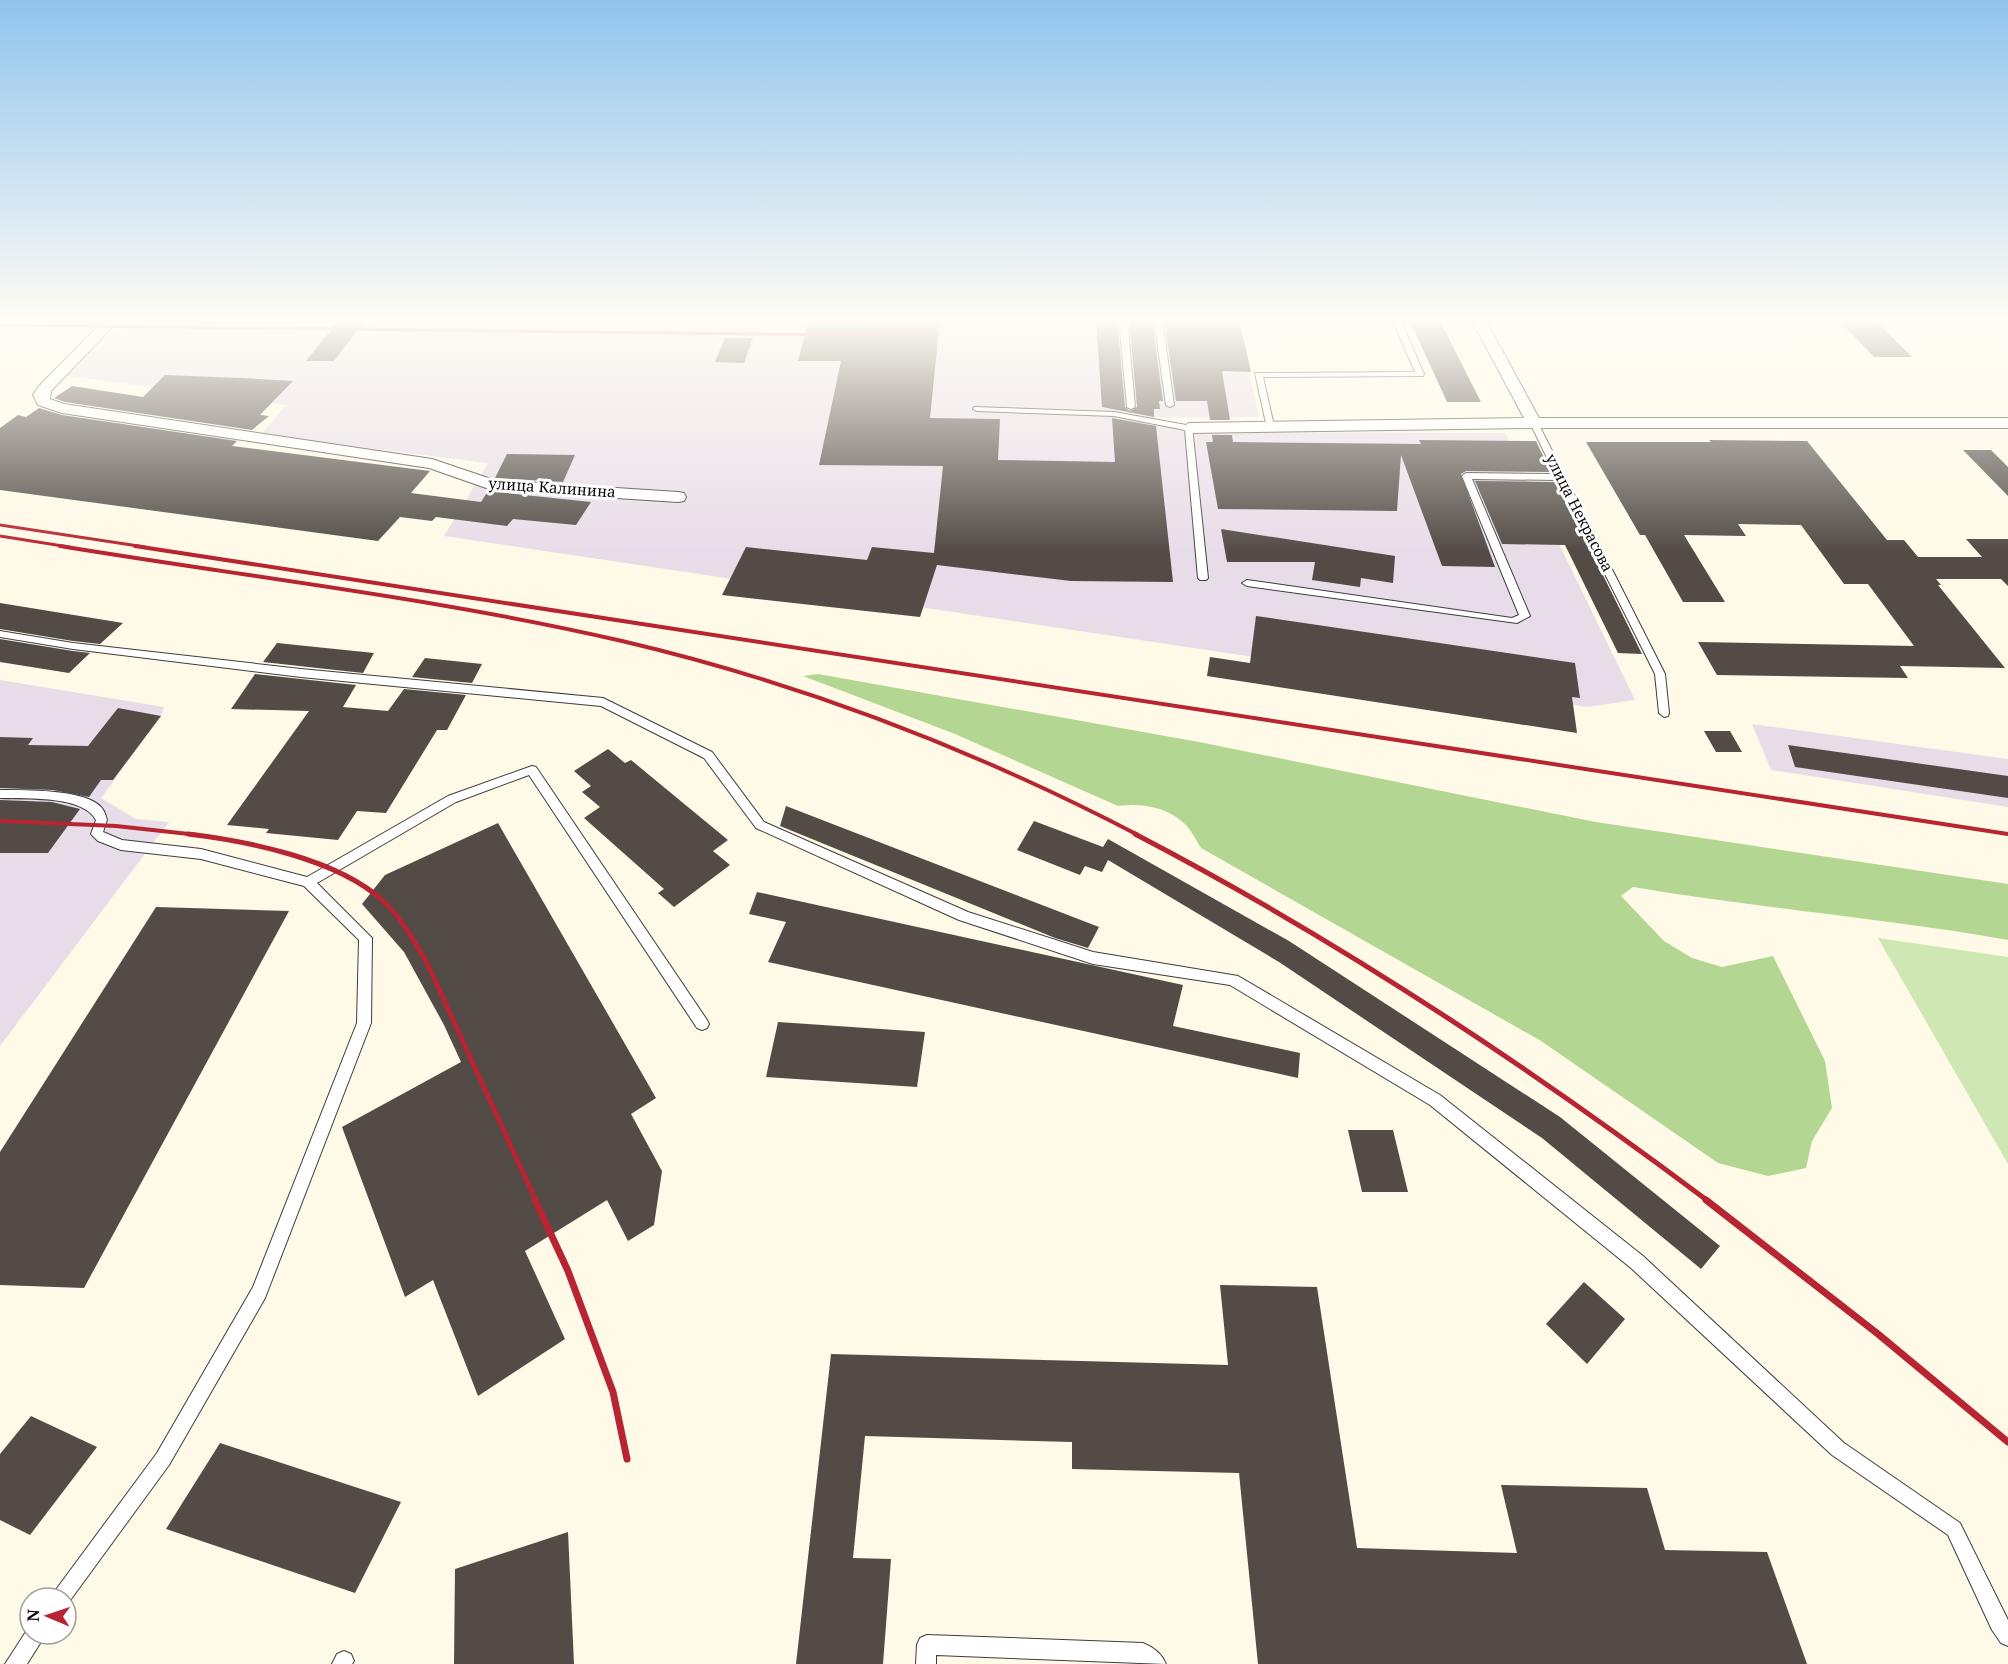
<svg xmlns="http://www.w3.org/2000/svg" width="2008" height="1664" font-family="'Noto Serif',serif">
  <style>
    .industrial { fill: #e7dde9 }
    .green { fill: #cfe7b2 }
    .forest { fill: #b3d792 }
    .building { fill: #524b46 }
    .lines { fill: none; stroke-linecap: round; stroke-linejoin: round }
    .lane-casing { stroke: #3d3d3d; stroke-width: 2 }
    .street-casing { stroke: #3d3d3d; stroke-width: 2 }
    .lane { fill: #fff; fill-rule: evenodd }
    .street { fill: #fff; fill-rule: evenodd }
    .rail-far3 { stroke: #b62531; stroke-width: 3 }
    .rail-far2 { stroke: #b62531; stroke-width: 4 }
    .rail-far1 { stroke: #b62531; stroke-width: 5 }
    .rail { stroke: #b62531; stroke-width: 7 }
    .labels { text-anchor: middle; stroke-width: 6; stroke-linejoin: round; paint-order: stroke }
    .far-street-label { font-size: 15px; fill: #0a0a0a; stroke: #fff }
  </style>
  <rect width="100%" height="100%" fill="#fff9e7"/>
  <g class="industrial">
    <path d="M129 319H1237L1259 417 1147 418 1196 432 1505 433 1635 700 1587 707 444 536 488 463 261 435 286 405 61 375Z"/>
    <path d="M0 680 164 707 161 716 101 798 136 819 169 822 0 1046Z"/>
    <path d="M1752 724 2008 759V807L1771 770Z"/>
  </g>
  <path class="green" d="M1878 938 2008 957V1164Z"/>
  <path class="forest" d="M818 674 1199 742 1596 822 2008 884V940C1883 918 1757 908 1633 887L1621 896 1664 941 1692 958 1722 967 1773 956 1825 1061 1832 1108 1812 1141 1806 1168 1768 1176 1718 1163 1541 1041 1201 848C1196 840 1191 830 1185 824 1167 807 1142 803 1118 806L955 734 803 676Z"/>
  <g class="building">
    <path d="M340 319H366L334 361H306Z"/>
    <path d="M809 319H940L930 418 1000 419 998 460 1115 462 1112 418 1156 426 1173 582 1071 581 937 565 920 617 722 595 746 547 867 560 872 547 934 553 943 466 819 465 841 361H798Z"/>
    <path d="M1096 319H1117L1125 407 1130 411 1137 407 1129 319H1152L1163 401H1159L1160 409H1154V417L1102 407Z"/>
    <path d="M1164 319H1239L1251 372 1222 371 1230 420H1210L1207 401H1176Z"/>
    <path d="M1409 319H1439L1481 402H1447Z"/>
    <path d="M1837 319H1874L1912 357H1874Z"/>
    <path d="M725 338H753L744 363 715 362Z"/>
    <path d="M165 375 242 378 293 381 260 415 269 416 252 430 65 402 54 398 72 386 143 397Z"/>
    <path d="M39 408 62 415 237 441 232 446 430 471 411 493 481 502 488 491 591 502 576 525 513 519 507 526 436 517 432 521 400 517 378 541 0 490V428L18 415 26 417Z"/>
    <path d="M1212 435H1232L1233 442 1421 444 1419 440 1536 441 1551 472 1466 471 1461 474 1495 567 1442 566 1401 455 1397 511 1218 509 1206 442H1213Z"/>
    <path d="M1709 440 1807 441 1887 540H1904L1918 557H1982L1966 539H2008V586L2001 579H1936L1941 585H1938L2005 668 1900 666 1908 678 1717 675 1698 642 1914 646 1868 584H1844L1801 525 1738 524 1746 536 1684 535 1725 602H1683L1645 535H1640L1586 442H1711Z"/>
    <path d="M1963 450H1991L2008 467V496Z"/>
    <path d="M507 454 575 455 563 482 495 478Z"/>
    <path d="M1475 481 1557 482 1642 654 1618 653 1565 545 1502 544Z"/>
    <path d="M1221 529 1395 556 1393 583 1361 578 1360 587 1312 580 1315 562H1227Z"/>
    <path d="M0 603 123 623 100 644 73 641 0 629Z"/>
    <path d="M1256 616 1575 663 1580 698 1572 697 1577 733 1207 676 1210 657 1250 663Z"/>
    <path d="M0 639 73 651 90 653 69 673 0 662Z"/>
    <path d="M277 643 374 653 363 673 263 662Z"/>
    <path d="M425 658 482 664 472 683 412 677Z"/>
    <path d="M255 674 356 685 343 707 388 711 404 689 466 695 447 730H437L386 813 357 811 338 840 266 833 269 829 227 825 309 711 231 709Z"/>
    <path d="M118 708 161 716 113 780H101L89 797 53 790 0 788V737L33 738 28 745 88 746Z"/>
    <path d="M1704 731H1730L1742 752H1716Z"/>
    <path d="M1788 745 2008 776V798L1795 767Z"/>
    <path d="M608 749 625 763 631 760 728 840 713 851 730 865 674 907 658 893 664 889 584 818 600 807 582 792 591 786 574 771Z"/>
    <path d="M0 800 52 802 80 809 48 853H0Z"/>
    <path d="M786 806 1099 927 1088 948 1055 938 780 826Z"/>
    <path d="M1034 821 1103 847 1108 839 1289 941 1560 1117 1720 1246 1701 1269 1542 1138 1279 962 1108 860 1102 872 1085 866 1080 875 1017 850Z"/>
    <path d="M498 823 656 1098 631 1114 662 1171 654 1225 628 1241 607 1200 525 1251 565 1339 478 1396 433 1280 405 1297 342 1127 461 1062 444 1025 404 952 362 904 385 875Z"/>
    <path d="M757 892 1183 985 1173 1026 1300 1053 1298 1078 768 962 786 922 749 914Z"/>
    <path d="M156 907 289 911 84 1288 0 1285V1152Z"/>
    <path d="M778 1022 925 1032 917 1087 766 1077Z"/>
    <path d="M1348 1130H1393L1408 1192H1362Z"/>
    <path d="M1584 1282 1625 1319 1587 1364 1546 1324Z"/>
    <path d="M1220 1285 1317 1287 1357 1548 1517 1553 1501 1485 1647 1488 1665 1550 1767 1552 1807 1664H1258L1239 1473 1072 1469V1442L865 1436 853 1558 891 1559 883 1664H796L831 1354 1228 1365Z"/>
    <path d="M31 1416 97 1447 30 1535 0 1520V1454Z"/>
    <path d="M220 1443 401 1502 355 1593 166 1529Z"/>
    <path d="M568 1532 574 1664H454L455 1569Z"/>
  </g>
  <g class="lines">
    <g class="lane-casing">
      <g id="lane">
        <path d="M1119 319H1127L1135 407 1131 409 1127 407Z"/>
        <path d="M1154 319H1162L1174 405 1170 407 1166 405Z"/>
        <path d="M1392 319H1400L1424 374 1423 376 1263 377 1274 426 1267 428 1255 373 1415 372Z"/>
        <path d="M974 407 1114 412 1192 426 1208 578 1206 580H1200L1198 578 1185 430 1114 416 977 411 973 409Z"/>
        <path d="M1531 421 1538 423 1665 674 1669 713 1668 716 1664 717 1659 713 1655 674 1558 480 1472 479 1530 616 1517 623 1247 586 1242 583 1247 580 1512 618 1519 615 1462 476 1466 473 1555 474 1530 423Z"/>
        <path d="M0 631 73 643 301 669 603 698 712 752 764 822 968 912 1093 952 1238 976 1440 1095 1643 1256 1844 1443 1960 1523 2008 1620V1646L2001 1643 1992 1630 1948 1535 1832 1455 1631 1268 1430 1105 1230 985 1093 964 959 920 756 828 704 758 601 706 301 677 73 649 0 637Z"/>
        <path d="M532 766 536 767 707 1020 709 1024 707 1028 702 1030 697 1028 529 775 456 802 317 883 372 938 371 1023 265 1298 169 1465 66 1606V1598H53L55 1591 157 1453 253 1287 357 1023 359 940 304 886 201 859 121 850 98 841 91 834 96 820C83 795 25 799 0 798V790C23 790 85 789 101 807 104 810 106 816 107 820L103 832 122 840 201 849 307 877 448 796Z"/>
        <path d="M29 1627 30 1634H46L27 1664H5Z"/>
        <path d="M927 1635 1143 1643C1153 1647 1162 1654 1166 1664L936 1655V1664H916L917 1645 920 1638Z"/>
        <path d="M344 1651 351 1654 354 1661 352 1664H332L337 1654Z"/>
      </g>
    </g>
    <g class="street-casing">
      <g id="street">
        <path d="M105 319H120L51 391 50 399 64 404 432 459 494 480 678 492 684 493 686 497 684 501 678 502 492 490 429 468 62 413 38 405 33 395 39 386Z"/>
        <path d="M1471 319H1485L1539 418H2008V428H1534L1189 433 1181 428 1189 423 1524 418Z"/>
      </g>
    </g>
    <use href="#lane" class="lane"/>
    <use href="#street" class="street"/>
    <g class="rail-far3">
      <path d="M0 325 924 336"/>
      <path d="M0 525 145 547"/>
      <path d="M0 536 69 547"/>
    </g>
    <g class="rail-far2">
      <path d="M60 546C248 577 436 598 622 641 801 683 975 750 1138 835"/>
      <path d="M135 546 2008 834"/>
      <path d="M0 821 116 826 198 835"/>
    </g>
    <g class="rail-far1">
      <path d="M188 834C247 841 337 859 382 900 401 917 414 941 427 963L536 1201"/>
      <path d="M1135 834C1337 939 1527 1065 1708 1201"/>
    </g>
    <g class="rail">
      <path d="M535 1200 568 1271 613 1392 627 1459"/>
      <path d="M1706 1200 1878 1334 2008 1442"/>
    </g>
  </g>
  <linearGradient id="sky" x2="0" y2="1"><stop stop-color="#90c4ed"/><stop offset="0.58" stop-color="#fffcf4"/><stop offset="1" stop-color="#fffcf4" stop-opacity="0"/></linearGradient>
  <rect width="2008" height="552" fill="url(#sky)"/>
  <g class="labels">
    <g class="far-street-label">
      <text transform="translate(552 488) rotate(4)" y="5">улица Калинина</text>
      <text transform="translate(1579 513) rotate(63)" y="5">улица Некрасова</text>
    </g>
  </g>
  <g transform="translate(48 1616) rotate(272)"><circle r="28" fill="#ffffff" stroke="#9d9d9d" stroke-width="1.5"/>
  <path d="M0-4.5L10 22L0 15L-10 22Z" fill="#b62531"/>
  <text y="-9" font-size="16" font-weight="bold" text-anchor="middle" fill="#0a0a0a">N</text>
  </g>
</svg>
